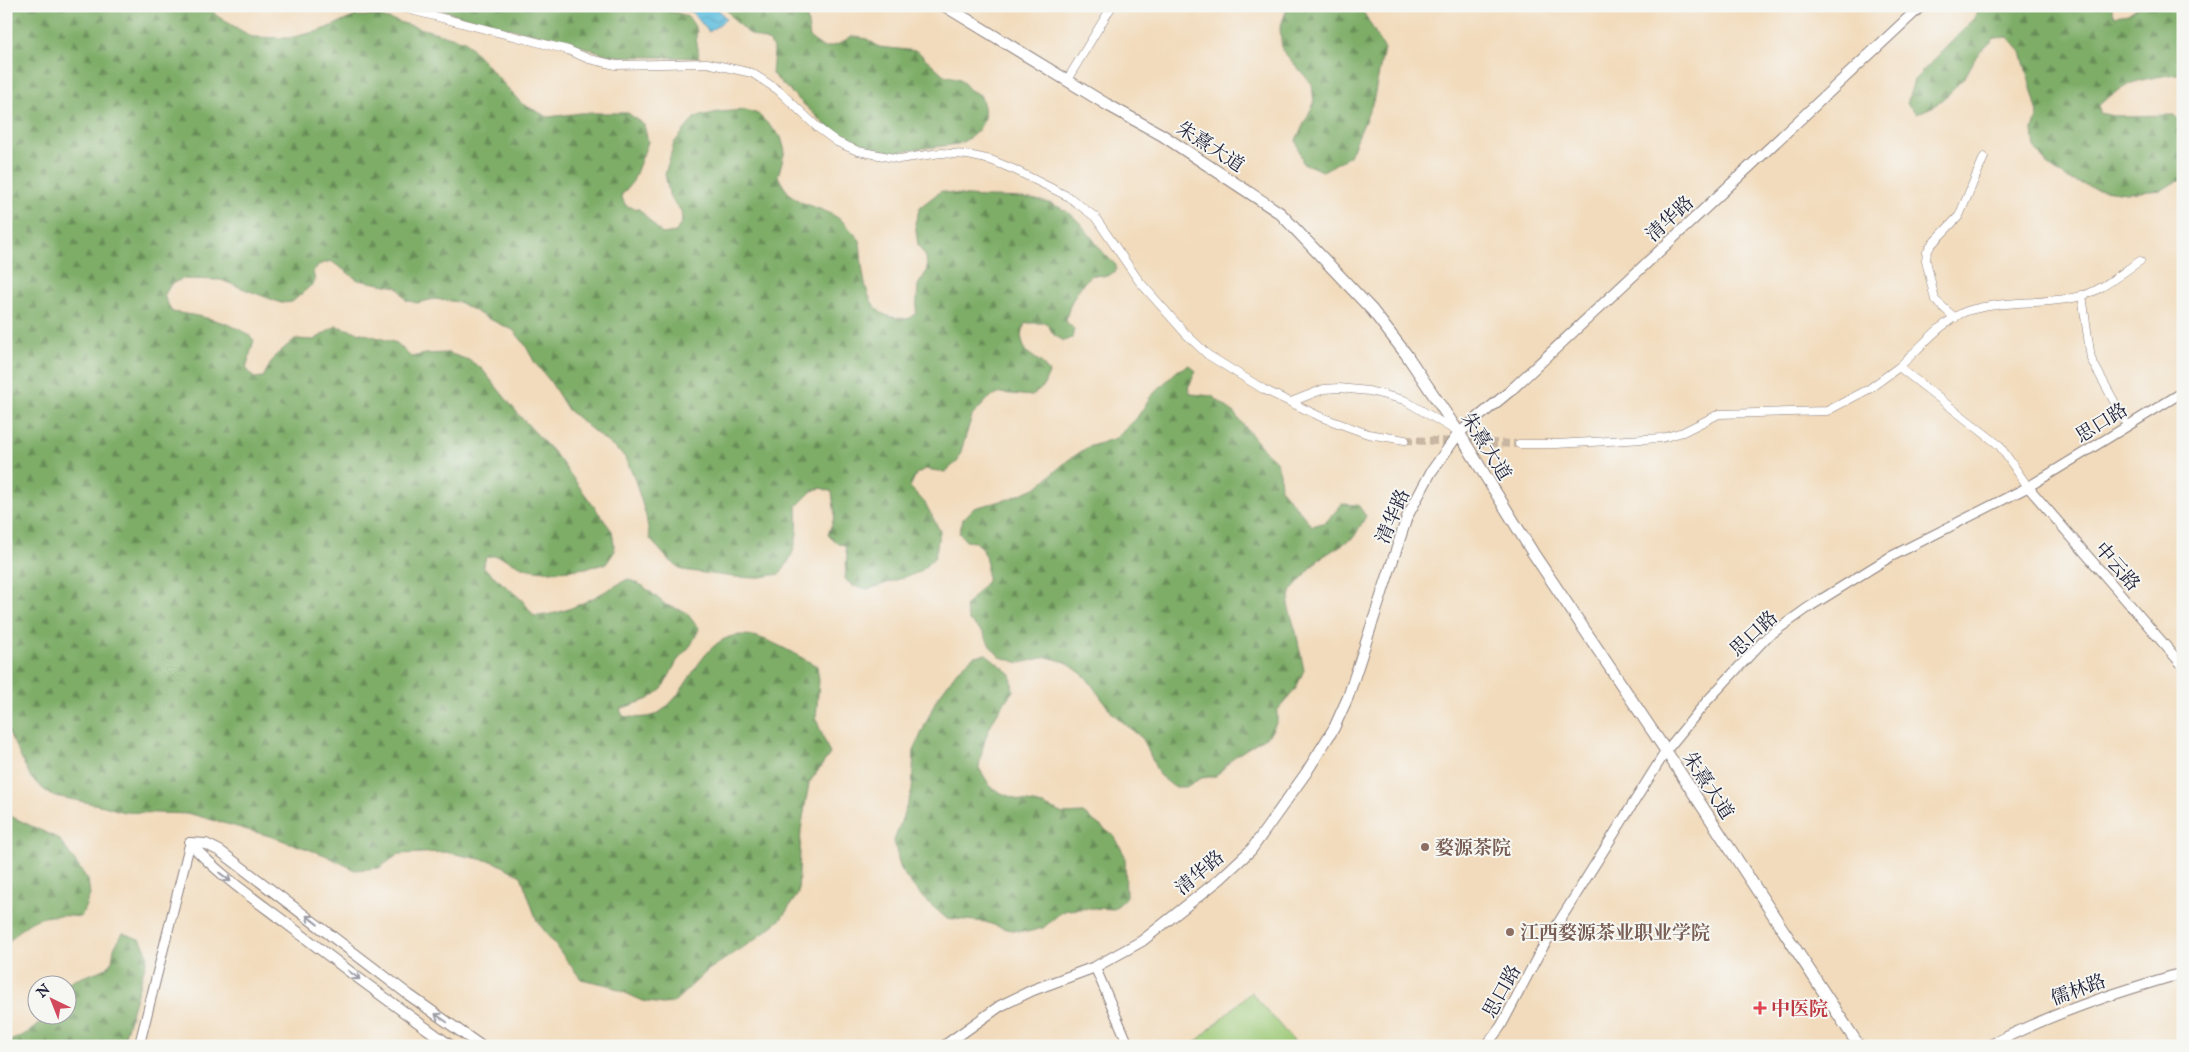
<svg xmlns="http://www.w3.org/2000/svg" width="2189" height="1052" font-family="'IM FELL English','Noto Serif SC',serif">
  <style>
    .forest { fill: url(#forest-firs); stroke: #506852 }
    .garden { fill: #9dc977; stroke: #607659 }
    .water { fill: url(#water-waves); stroke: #42708d }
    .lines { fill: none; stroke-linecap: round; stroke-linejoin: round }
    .minor-tunnel { stroke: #c8b6a2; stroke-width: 8; stroke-dasharray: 8 4; stroke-linecap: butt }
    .minor-casing { stroke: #8a7e7c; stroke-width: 9 }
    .tertiary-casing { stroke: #8a7e7c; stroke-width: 11 }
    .secondary-casing { stroke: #8a7e7c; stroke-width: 12 }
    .primary-casing { stroke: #8a7e7c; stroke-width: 13 }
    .minor { stroke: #fff; stroke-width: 8 }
    .tertiary { stroke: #fff; stroke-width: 9 }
    .secondary { stroke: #fff; stroke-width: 10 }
    .primary { stroke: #fff; stroke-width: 11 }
    .oneway { stroke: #9c9ca7 }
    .education-dot { fill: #8d6e63; stroke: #f6f6f2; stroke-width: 2 }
    .health-dot { fill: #e0444e; stroke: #f6f6f2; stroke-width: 2 }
    .labels { text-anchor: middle; stroke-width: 4; stroke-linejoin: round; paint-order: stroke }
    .street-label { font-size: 19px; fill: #22223b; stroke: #f6f6f2 }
    .education-label { font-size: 19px; font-weight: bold; fill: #785e54; stroke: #f6f6f2; text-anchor: start }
    .health-label { font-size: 19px; font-weight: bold; fill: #be3a42; stroke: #f6f6f2; text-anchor: start }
  </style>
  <defs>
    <pattern id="forest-firs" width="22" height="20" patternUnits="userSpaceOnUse" patternTransform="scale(1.25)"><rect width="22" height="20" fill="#7ead68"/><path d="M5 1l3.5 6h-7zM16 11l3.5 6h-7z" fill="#678c57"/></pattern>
    <pattern id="water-waves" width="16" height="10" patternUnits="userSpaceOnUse" patternTransform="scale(1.25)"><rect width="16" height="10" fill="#61bfdf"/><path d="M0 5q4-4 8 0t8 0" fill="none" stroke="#509bb6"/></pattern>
  </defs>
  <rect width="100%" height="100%" fill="#f6f6f2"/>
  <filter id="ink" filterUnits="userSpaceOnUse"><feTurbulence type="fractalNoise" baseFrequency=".02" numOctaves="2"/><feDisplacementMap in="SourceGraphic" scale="10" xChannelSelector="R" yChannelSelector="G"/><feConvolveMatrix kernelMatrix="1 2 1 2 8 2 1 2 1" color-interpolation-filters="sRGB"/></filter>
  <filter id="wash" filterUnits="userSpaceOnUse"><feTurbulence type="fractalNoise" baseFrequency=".0096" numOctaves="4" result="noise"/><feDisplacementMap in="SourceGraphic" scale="20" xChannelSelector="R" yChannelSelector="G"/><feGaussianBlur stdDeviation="1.12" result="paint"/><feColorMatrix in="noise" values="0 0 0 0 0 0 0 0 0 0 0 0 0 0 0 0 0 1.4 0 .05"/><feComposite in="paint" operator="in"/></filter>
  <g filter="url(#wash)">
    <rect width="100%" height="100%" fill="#f2dbbc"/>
    <g class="forest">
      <path d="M6 6H208L217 16 252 37 289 38 319 31 356 16H378L465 41 522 104 548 117 581 113H628L644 125 648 142 633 181 621 196 626 206 639 209 662 234 676 232 682 221 681 211 670 198 665 174 674 143 695 117 718 112 746 110 758 114 781 137 785 151 778 176C794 210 812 201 838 218 846 223 853 233 860 240 862 262 862 304 885 315 891 318 902 318 908 319L916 313 918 285 927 271 926 257 918 245 915 223 920 207 941 191C950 193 959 195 968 196 1000 199 1038 193 1066 211 1087 225 1097 250 1116 265V271L1107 276 1091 275C1078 288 1069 302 1066 321L1074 329 1072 338 1064 341 1054 335 1046 323H1025L1021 336 1025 351 1042 363 1049 373 1043 387 1032 396 1001 393 989 398 972 416 958 461 945 472 925 469 916 474 910 487 925 503 940 531 935 557 920 572 869 589 853 586 845 579 847 556 845 545 838 544 828 535 835 515 832 492 821 488 812 491 797 506C798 534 798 551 780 574L754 578 734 577 682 570 668 559 650 539 646 516 633 474 624 456 568 410 550 381 535 363 524 343 513 330 485 317 459 302 434 299 417 303 406 300 398 287 358 280 331 261 321 264 313 271 315 282 292 302 281 303 221 280 182 279 171 284 164 296 172 312C196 315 237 322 254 340L246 368 254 378 263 377 275 356 295 339 314 340 336 326 397 343 411 357 426 354 448 353 469 360 482 369 519 415 556 455 612 531 615 551 606 564C584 569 552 574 529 569 513 566 504 552 486 557L483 567 522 600 534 616C569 615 597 595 628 579L643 586 666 605 686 612 699 629 691 645 677 661 662 689 649 699 620 709 623 716C635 718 650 719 660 712 691 692 701 634 743 635 766 635 797 656 817 666L819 680 816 719 830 754 809 783 801 830 798 894 781 919 756 939 708 970 673 1003 662 1004 643 1001 608 985 581 979 537 921 521 876 495 862 445 852 399 854 379 868 355 870 325 855 273 837 191 814 124 812 104 806 50 795 31 778 6 727Z"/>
      <path d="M427 6H659C676 18 686 6 697 31 694 41 700 47 698 58L612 56 555 38 484 23Z"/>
      <path d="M723 6H824L813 8 807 18 810 38 824 48 839 44 852 36 867 39 879 47 917 51 944 75 960 79 970 90 980 95C991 118 981 134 958 144L893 152 858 146 836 135 772 74 774 51 770 42C741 32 742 28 723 6Z"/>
      <path d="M1288 6H1360L1384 48 1373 102 1350 156 1323 171 1303 163 1296 140 1314 103 1312 84 1282 50 1280 28Z"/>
      <path d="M1981 6H2111L2115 16 2128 14 2139 6H2183V73C2144 79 2131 78 2099 105L2100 113 2113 116 2174 115 2183 124V180L2175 182 2162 190 2126 193 2096 189 2066 178 2049 166 2035 149 2033 130 2038 113 2021 52 2008 37 1995 38 1977 55 1966 75 1950 93 1934 106 1917 114 1907 104 1914 80 1972 21Z"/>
      <path d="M1189 365 1196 371 1188 388 1191 394 1212 396 1233 412 1264 450 1276 461 1280 473 1281 489 1312 526 1326 522 1342 504 1358 505 1366 516 1354 537 1319 559 1292 589 1288 605 1296 632 1304 670 1296 688 1277 711V721L1270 734 1234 757 1216 776 1201 778 1186 787H1174L1159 775 1143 739 1112 713 1086 677 1066 662 1047 657 1020 663 1000 657 990 646 983 632 969 621 965 607 987 581V563L982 547 975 542 966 541 959 533 963 519 974 508 1009 499 1037 487 1067 461 1088 447 1116 438 1136 419 1151 396 1177 371Z"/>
      <path d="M986 654 1011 674 1013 691C992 718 984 734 979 768L992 789 1018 800 1043 805 1063 814 1083 813 1115 837 1125 856 1126 898 1114 909 1093 908 1067 910 1059 914 1043 928 1027 932 1006 929 985 922 946 918 923 898 901 871 894 841 912 791 914 750 936 700 957 671 974 656Z"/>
      <path d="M6 814 59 839 88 880 90 895 81 917C44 913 31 916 6 945Z"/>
      <path d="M123 933 141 940 148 955 122 1046H6V1042C23 1037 36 1029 46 1015L68 1014 67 984 72 981 107 968 112 961 114 948Z"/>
    </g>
    <path class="garden" d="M1251 992 1298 1046H1191Z"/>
    <path class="water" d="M671 6H716L726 19 709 32 692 12Z"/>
  </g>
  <g filter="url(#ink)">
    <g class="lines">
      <path class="minor-tunnel" d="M1405 440 1519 444"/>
      <g class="minor-casing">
        <g id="minor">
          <path d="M395 6 568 50 589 59 616 65 707 63 752 73 778 90 818 128 837 142 858 151 899 159 941 153 968 155 991 160 1015 170 1069 197 1095 217 1139 281 1186 334 1208 355 1263 389 1321 417 1368 434 1405 440"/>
          <path d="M1067 80 1112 6"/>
          <path d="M2082 295 2091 359 2127 425"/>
          <path d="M1955 318 1935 300 1926 260 1927 252 1931 245 1959 216 1984 157"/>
          <path d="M1899 367C1917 351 1944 319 1967 311 2002 300 2041 305 2077 297 2099 293 2121 273 2140 261"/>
          <path d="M1291 402 1324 389 1339 388 1369 391 1404 400 1456 431"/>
          <path d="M1519 444H1556L1662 438 1683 432 1719 414 1827 411 1869 389 1899 367 1999 445 2028 487"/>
        </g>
      </g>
      <g class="tertiary-casing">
        <g id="tertiary">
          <path d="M2028 487 2183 666"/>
          <path d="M1095 967 1129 1046"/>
          <path d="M139 1046 190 843"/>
          <path d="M1486 1046 1501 1026 1540 952 1666 751 1707 701 1767 637 1809 607 1890 557 2028 487 2183 392"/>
        </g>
      </g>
      <g class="secondary-casing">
        <g id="secondary">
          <path d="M190 843 206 844 220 851 409 995 481 1046"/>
          <path d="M190 843C218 874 253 898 286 923 340 965 395 1006 451 1046"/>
          <path d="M944 1046 1000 1006 1033 990 1095 967 1142 941 1220 879 1251 850 1306 773 1334 728 1348 697 1407 517 1431 472 1459 433 1509 392 1921 6"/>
          <path d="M1989 1046C2049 1014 2117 992 2183 973"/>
        </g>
      </g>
      <g class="primary-casing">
        <path id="primary" d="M945 6 1106 104 1162 135 1280 213 1372 310 1406 354 1459 433 1533 553 1666 751 1859 1046"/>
      </g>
      <use href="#minor" class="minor"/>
      <use href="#tertiary" class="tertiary"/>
      <use href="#secondary" class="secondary"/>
      <use href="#primary" class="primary"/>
    </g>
    <defs><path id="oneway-shaft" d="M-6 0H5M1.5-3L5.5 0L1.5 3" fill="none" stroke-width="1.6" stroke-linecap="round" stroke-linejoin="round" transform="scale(1.25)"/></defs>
    <g class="oneway">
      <use href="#oneway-shaft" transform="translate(225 877) rotate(38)"/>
      <use href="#oneway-shaft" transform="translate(312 920) rotate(-142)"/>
      <use href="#oneway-shaft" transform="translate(354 975) rotate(37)"/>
      <use href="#oneway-shaft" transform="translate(441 1018) rotate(-145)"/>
    </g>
  </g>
  <g class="education-dot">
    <circle cx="1425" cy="847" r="5"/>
    <circle cx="1510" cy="932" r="5"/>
  </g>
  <path class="health-dot" d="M1757.5 1000.5h5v5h5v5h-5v5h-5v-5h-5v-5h5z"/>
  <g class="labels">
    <g class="street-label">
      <text transform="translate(1211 146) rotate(33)" y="7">朱熹大道</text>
      <text transform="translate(1669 218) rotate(-43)" y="7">清华路</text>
      <text transform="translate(2101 422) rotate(-32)" y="7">思口路</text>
      <text transform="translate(1487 446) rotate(58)" y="7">朱熹大道</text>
      <text transform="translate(1392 516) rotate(-67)" y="7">清华路</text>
      <text transform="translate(2118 566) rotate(49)" y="7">中云路</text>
      <text transform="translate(1753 633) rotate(-43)" y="7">思口路</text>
      <text transform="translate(1709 785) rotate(57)" y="7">朱熹大道</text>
      <text transform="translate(1199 872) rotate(-40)" y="7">清华路</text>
      <text transform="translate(2078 989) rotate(-20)" y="7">儒林路</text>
      <text transform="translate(1501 991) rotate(-61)" y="7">思口路</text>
    </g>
    <g class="education-label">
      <text x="1435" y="854">婺源茶院</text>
      <text x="1520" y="939">江西婺源茶业职业学院</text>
    </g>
    <g class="health-label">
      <text x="1771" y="1015">中医院</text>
    </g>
  </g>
  <rect width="2189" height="1052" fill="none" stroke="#f6f6f2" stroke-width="25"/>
  <g transform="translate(52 1000) rotate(317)"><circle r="24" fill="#f6f6f2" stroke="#a1a1a9"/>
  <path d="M0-4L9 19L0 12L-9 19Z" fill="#d1495b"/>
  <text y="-8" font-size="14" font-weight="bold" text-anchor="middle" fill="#22223b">N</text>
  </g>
</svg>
